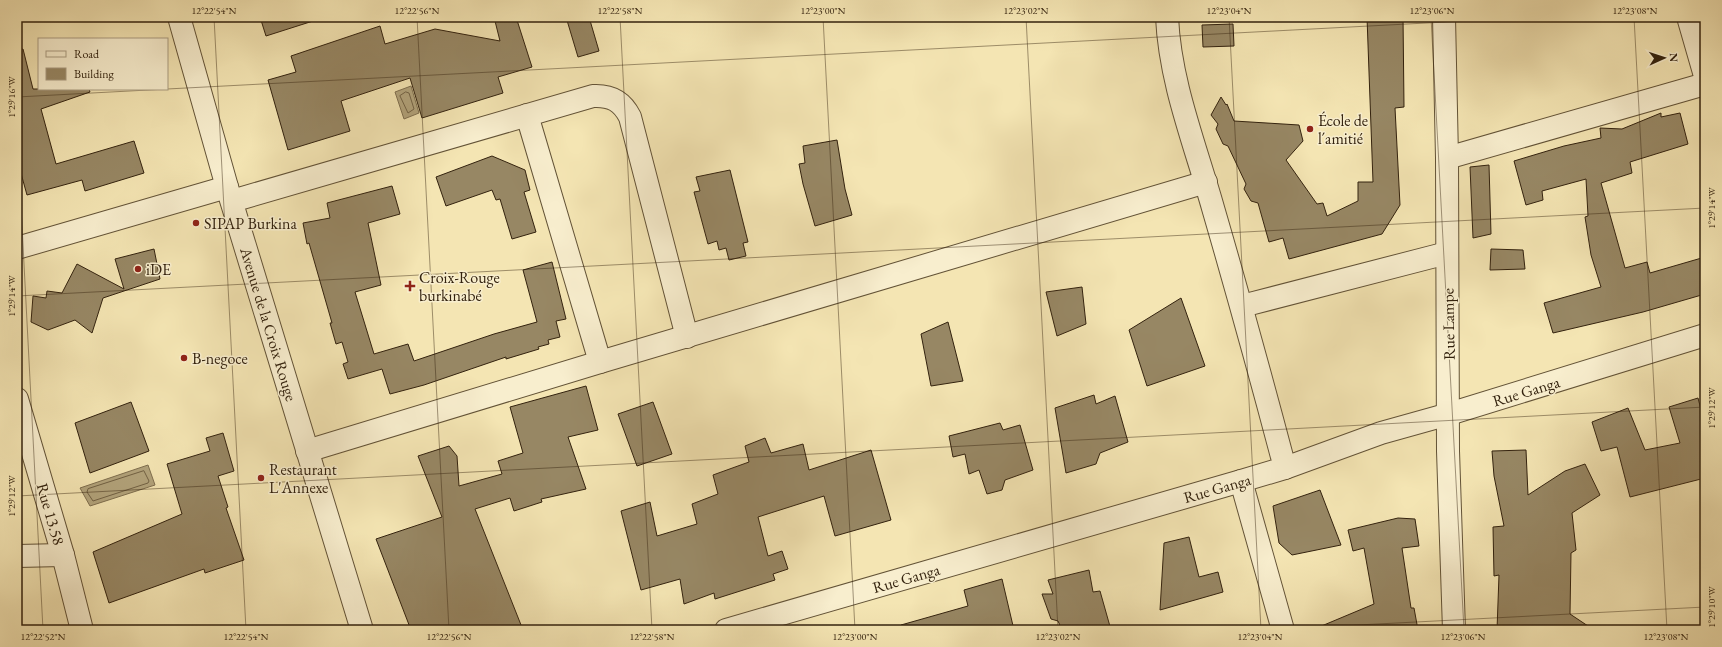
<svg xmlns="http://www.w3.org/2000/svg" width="1722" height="647" font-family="'EB Garamond',serif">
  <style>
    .water { fill: #b2a37b; stroke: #7f6f4f }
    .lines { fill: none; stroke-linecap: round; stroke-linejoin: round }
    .shore { stroke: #726244; stroke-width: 1 }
    .building { fill: #978764; stroke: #33220e }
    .minor-casing { stroke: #635337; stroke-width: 24 }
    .minor { stroke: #f8eece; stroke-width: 22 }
    .ticks { fill: none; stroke: #33220e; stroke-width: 1; stroke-opacity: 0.45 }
    .poi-dot { fill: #8f2418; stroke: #f8eece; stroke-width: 1.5 }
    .labels { text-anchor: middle; stroke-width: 3; stroke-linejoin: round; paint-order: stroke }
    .poi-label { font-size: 16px; fill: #33220e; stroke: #f8eece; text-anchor: start }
    .street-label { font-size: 16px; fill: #33220e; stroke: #f8eece }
    .neatline { fill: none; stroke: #33220e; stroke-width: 1.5 }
    .ticks-label { font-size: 10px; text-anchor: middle; fill: #33220e }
  </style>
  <rect width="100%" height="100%" fill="#f4e5b3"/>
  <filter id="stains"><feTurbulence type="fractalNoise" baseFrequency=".005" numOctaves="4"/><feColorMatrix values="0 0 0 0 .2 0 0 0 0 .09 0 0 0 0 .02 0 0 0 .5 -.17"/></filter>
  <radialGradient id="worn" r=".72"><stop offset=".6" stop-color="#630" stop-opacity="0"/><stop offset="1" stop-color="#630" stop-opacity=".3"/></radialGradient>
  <g class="water">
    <path d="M411 86 419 113 404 119 395 92Z"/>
    <path d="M148 465 155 485 90 506 80 488Z"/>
  </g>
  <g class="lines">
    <g class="shore">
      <path d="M406 92 409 93 414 109 408 113 400 96Z"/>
      <path d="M144 471 149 481 148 483 93 501 87 492 88 489Z"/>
    </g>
  </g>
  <g class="building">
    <path d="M260 17H313V21L266 36Z"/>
    <path d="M494 17H516L532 67 498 77 503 93 422 118 410 78 341 101 350 131 288 150 268 80 296 72 291 56 380 26 385 44 435 29 500 41Z"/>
    <path d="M566 17H589L599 51 578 57Z"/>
    <path d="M1367 17H1403L1404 107 1395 108 1400 205 1382 234 1289 259 1283 238 1269 242 1258 203 1251 201 1244 189 1246 184 1228 146 1223 144 1216 129 1218 124 1211 115 1221 97 1226 105 1227 104 1234 121 1299 125 1303 141 1286 160 1317 204 1323 203 1327 216 1358 201V182H1373Z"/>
    <path d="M1233 24 1234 46 1203 47 1202 25Z"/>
    <path d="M23 49 33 89H89L90 92 41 109 56 164 134 141 144 173 85 191 82 180 27 195 17 159V50Z"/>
    <path d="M1661 113V117L1680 113 1688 144 1630 162 1632 173 1601 183 1625 268 1647 262 1650 273 1705 257V294L1643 312 1553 333 1544 303 1601 287 1591 255 1585 217 1588 216 1586 179 1542 191 1543 200 1526 205 1514 161 1564 146 1601 138 1600 128 1622 129Z"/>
    <path d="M837 140 845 189 852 215 815 226 803 184 799 164 805 163 803 146Z"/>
    <path d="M492 156 525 170 530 190 524 192 536 232 512 239 500 199 496 200 492 190 446 206 436 177Z"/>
    <path d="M1489 165 1491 234 1473 238 1470 167Z"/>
    <path d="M730 170 748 242 743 243 746 256 729 260 726 248 719 250 717 241 708 244 694 192 700 191 696 177Z"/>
    <path d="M392 186 400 214 368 223 381 285 355 292 374 354 408 344 414 361 494 334 537 322 523 270 552 262 566 319 556 321 560 337 548 340 549 344 538 347 539 349 506 359V357L424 385 390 394 382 369 348 379 343 364 348 362 342 342 336 344 330 323H332L309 243 307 244 303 223 330 218 327 203Z"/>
    <path d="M154 249 160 279 103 298 92 333 75 320 48 330 31 322 33 296 46 298 47 291 62 293 77 264 124 289 115 259Z"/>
    <path d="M1491 249 1523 250 1525 269 1490 270Z"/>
    <path d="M1082 287 1086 324 1057 336 1046 292Z"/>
    <path d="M1181 298 1205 366 1147 386 1129 330Z"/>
    <path d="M948 322 963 381 931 386 921 334Z"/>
    <path d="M586 386 598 430 568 437 586 489 541 499 542 502 514 511 510 498 475 509 523 630H411L376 539 442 517 418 456 449 446 457 456 459 486 502 474 498 461 523 453 510 407Z"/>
    <path d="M1094 395 1096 404 1115 396 1128 442 1100 453 1096 464 1066 473 1055 408Z"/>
    <path d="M1698 398 1705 425V478L1630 497 1617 447 1601 451 1592 422 1628 408 1645 450 1680 443 1669 407Z"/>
    <path d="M131 402 149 451 90 473 75 423Z"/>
    <path d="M653 402 672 454 637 466 618 414Z"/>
    <path d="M1000 423 1003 430 1020 425 1033 470 1005 480 1002 490 987 494 979 470 969 474 965 454 953 457 949 436Z"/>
    <path d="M223 433 234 471 218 476 228 507 226 508 244 560 205 573 204 569 109 603 93 552 182 514 167 464 210 451 206 438Z"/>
    <path d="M765 438 771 453 803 444 809 470 871 450 891 520 835 536 824 496 758 517 768 556 782 551 788 569 773 574 775 580 715 599 714 593 684 604 680 579 641 590 621 511 650 502 657 536 697 524 692 504 718 494 713 475 749 462 745 446Z"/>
    <path d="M1526 450 1528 495 1565 471 1585 464 1600 495 1572 513 1576 550 1571 553 1570 614 1594 630H1497L1499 575 1494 576 1493 527 1504 526 1494 476 1492 451Z"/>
    <path d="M1320 490 1341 545 1292 555 1279 543 1273 506Z"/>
    <path d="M1398 518 1415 519 1419 546 1402 548 1411 608H1414L1418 630H1312L1374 604 1364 548 1353 551 1348 530Z"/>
    <path d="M1189 537 1199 577 1218 572 1223 592 1160 610 1164 543Z"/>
    <path d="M1089 570 1093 592 1100 591 1111 630H1062L1058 621 1051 619 1042 594H1053L1048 580Z"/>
    <path d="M1002 579 1014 630H902L901 625 968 606 964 590Z"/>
  </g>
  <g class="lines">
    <g class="minor-casing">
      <g id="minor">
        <path d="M179 17 227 187 362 630"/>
        <path d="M1167 17C1170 83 1195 144 1213 208 1238 294 1262 381 1285 468"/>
        <path d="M1444 17 1447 158 1448 451 1454 630"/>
        <path d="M1688 17 1705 76"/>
        <path d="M527 115 600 362"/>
        <path d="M1447 158 1705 84"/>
        <path d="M232 201 593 96C611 95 622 101 630 117L687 337"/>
        <path d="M17 248 227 187"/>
        <path d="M1242 306 1447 253"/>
        <path d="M17 399 63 555 82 630"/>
        <path d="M307 451 600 362 1206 182"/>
        <path d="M1241 481 1283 630"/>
        <path d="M17 556 63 555"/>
        <path d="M726 630 1241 481 1285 468 1381 433 1449 414 1705 335"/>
      </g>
    </g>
    <use href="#minor" class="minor"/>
  </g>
  <path class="ticks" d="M214 17 246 630M417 17 449 630M620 17 652 630M823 17 855 630M1026 17 1058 630M1229 17 1261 630M1431 17 1464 630M1634 17 1667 630M167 89 1541 17M17 97 167 89M17 129 43 630M17 296 1705 208M17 496 1705 407M1262 630 1705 607"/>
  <g class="poi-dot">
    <circle cx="1310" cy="129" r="4"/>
    <circle cx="196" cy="223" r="4"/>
    <circle cx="138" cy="269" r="4"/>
    <path d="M408 280h4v4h4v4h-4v4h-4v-4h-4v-4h4z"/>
    <circle cx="184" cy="358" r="4"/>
    <circle cx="261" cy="478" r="4"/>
  </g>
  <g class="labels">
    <g class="poi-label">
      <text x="1318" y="126">École de<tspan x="1318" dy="18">l´amitié</tspan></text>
      <text x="204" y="229">SIPAP Burkina</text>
      <text x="146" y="275">iDE</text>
      <text x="419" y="283">Croix-Rouge<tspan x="419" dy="18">burkinabé</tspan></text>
      <text x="192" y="364">B-negoce</text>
      <text x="269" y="475">Restaurant<tspan x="269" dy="18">L'Annexe</tspan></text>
    </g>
    <g class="street-label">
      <text transform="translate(269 324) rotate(73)" y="6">Avenue de la Croix Rouge</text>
      <text transform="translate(1448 324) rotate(-91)" y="6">Rue Lampe</text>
      <text transform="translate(1526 391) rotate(-17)" y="6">Rue Ganga</text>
      <text transform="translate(1217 488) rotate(-16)" y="6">Rue Ganga</text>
      <text transform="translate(51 514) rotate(74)" y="6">Rue 13.58</text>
      <text transform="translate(906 578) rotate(-16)" y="6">Rue Ganga</text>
    </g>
  </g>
  <rect width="1722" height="647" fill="none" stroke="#f4e5b3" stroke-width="44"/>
  <rect x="38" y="38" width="130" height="52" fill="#f8eece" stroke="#a99c81"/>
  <rect x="46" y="51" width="20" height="6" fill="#f8eece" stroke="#a99c81"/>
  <text x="74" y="58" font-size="12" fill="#33220e">Road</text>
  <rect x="46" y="68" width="20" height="12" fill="#978764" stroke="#a99c81"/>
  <text x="74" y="78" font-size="12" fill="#33220e">Building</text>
  <g transform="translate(1664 58) rotate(87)" stroke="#f8eece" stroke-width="3" paint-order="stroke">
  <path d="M0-3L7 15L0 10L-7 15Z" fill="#33220e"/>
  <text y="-6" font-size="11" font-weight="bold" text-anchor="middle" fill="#33220e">N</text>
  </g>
  <rect x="22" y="22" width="1678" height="603" class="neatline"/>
  <g class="ticks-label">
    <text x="214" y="14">12°22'54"N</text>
    <text x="417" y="14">12°22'56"N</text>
    <text x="620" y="14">12°22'58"N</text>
    <text x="823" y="14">12°23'00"N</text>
    <text x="1026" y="14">12°23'02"N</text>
    <text x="1229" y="14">12°23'04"N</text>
    <text x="1432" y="14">12°23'06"N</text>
    <text x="1635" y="14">12°23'08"N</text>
    <text transform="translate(11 97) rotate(-90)" y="4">1°29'16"W</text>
    <text transform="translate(1711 208) rotate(-90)" y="4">1°29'14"W</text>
    <text transform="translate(11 296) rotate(-90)" y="4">1°29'14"W</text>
    <text transform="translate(1711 408) rotate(-90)" y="4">1°29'12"W</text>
    <text transform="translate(11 496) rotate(-90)" y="4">1°29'12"W</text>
    <text transform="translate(1711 607) rotate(-90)" y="4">1°29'10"W</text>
    <text x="43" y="640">12°22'52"N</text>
    <text x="246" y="640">12°22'54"N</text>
    <text x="449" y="640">12°22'56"N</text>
    <text x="652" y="640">12°22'58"N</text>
    <text x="855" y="640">12°23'00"N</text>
    <text x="1058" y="640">12°23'02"N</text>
    <text x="1260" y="640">12°23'04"N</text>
    <text x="1463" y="640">12°23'06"N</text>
    <text x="1666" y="640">12°23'08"N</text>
  </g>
  <rect width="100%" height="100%" filter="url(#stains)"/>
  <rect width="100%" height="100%" fill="url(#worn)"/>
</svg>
